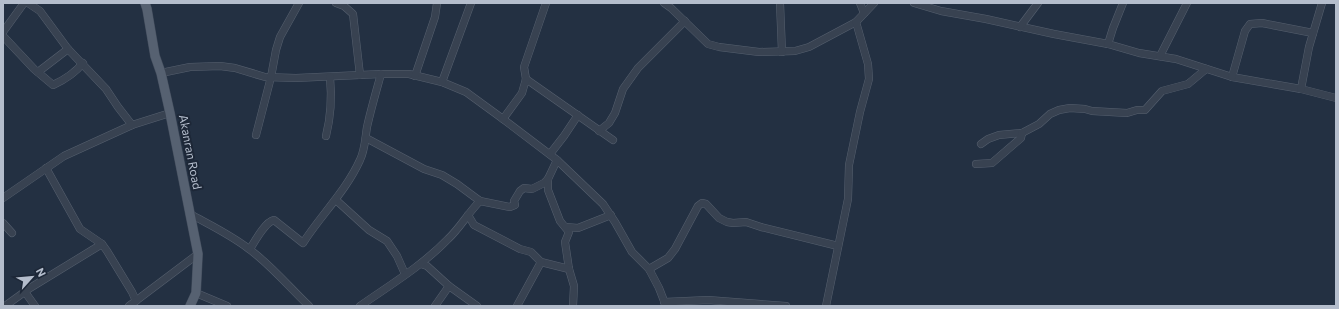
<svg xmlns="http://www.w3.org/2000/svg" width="1339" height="309" font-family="Commissioner,sans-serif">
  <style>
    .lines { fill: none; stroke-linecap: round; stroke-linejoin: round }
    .minor-casing { stroke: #56606f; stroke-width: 8 }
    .major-casing { stroke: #414b5b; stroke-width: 10 }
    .minor { stroke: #384251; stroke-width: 7 }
    .major { stroke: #566171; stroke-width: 9 }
    .labels { text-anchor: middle; stroke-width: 4; stroke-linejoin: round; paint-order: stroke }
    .street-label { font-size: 12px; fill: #b4bdcc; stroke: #1d2737 }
  </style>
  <rect width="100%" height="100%" fill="#233042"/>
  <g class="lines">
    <g class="minor-casing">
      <g id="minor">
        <path d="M28 3 40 11 68 49 106 89 118 107 132 125"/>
        <path d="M336 3 344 6 353 14 360 75"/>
        <path d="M664 3 671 8 708 44 719 47 759 52 795 51 809 47 856 22"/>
        <path d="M780 3 782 52"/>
        <path d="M860 3 864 13"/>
        <path d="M914 3 941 11 986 19 1054 34 1108 44 1139 53 1176 59 1232 77 1301 89 1336 98"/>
        <path d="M1020 27 1038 3"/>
        <path d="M3 32 24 3"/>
        <path d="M3 36 34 69 53 85C64 80 75 73 83 63"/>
        <path d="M1108 44 1113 28 1123 3"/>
        <path d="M1160 56 1187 3"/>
        <path d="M38 72 68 49"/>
        <path d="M161 73 190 67 220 66 235 68 265 77 296 78 381 74H409L442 82 466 92 503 119 557 160 603 204 615 222 632 252 649 269 659 288 666 306"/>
        <path d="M415 76 435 17 437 3"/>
        <path d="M1232 77 1245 31 1250 24 1262 23 1313 33"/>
        <path d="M526 79 613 140"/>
        <path d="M442 82 471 3"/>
        <path d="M1301 89 1309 47 1322 3"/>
        <path d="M503 119 522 93 526 79 524 67 546 3"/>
        <path d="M599 131 609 123 615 113 623 89 638 68 685 21"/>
        <path d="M256 135 271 77 276 50 280 37 299 3"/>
        <path d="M326 136C331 116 332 98 330 77"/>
        <path d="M366 138 424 169 442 175 457 184 480 201 510 207 515 205 514 201 520 191 524 188 532 189 544 183 548 179 557 160"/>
        <path d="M981 144 988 139 999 135 1022 133 1039 124 1050 114 1059 110 1070 108 1085 109 1092 111 1127 113 1137 110H1145L1162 91 1188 84 1206 69"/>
        <path d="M550 154 564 136 578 115"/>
        <path d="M976 164 992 163 1021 138 1022 133"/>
        <path d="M46 168 80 229 102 244 107 251 132 292 136 301"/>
        <path d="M548 179V190L560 221 569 232 565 242 569 269 574 286 573 306"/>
        <path d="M3 198 64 156 132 125 170 113"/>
        <path d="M336 200 369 230 387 241 397 256 405 274"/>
        <path d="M190 214C210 225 231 235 249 249 271 265 289 287 309 306"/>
        <path d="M468 215 474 225 520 249 531 252 541 262 569 269"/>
        <path d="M3 223 12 233"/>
        <path d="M566 227 578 228 611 215"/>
        <path d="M250 249C255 241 265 222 274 220L303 243C321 215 346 191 360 160 365 150 365 139 367 127 371 109 376 92 381 74"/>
        <path d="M421 264 427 266 449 286 477 306"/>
        <path d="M649 269 668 258 675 249 698 206 702 203 706 204 719 218 727 222 733 223 746 222 761 227 838 246"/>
        <path d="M25 292 35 306"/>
        <path d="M196 293 227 306"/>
        <path d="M664 302 708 300 786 306"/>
        <path d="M5 306 30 288 102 244"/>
        <path d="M129 306 198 254"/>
        <path d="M360 306C390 285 422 266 448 239 460 228 468 213 480 201"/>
        <path d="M435 306 449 286"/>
        <path d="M517 306 541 262"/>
        <path d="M826 306 848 199 849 165 860 112 869 79 868 64 856 22 874 3"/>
      </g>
    </g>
    <g class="major-casing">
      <path id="major" d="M145 3 147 9 155 56 161 73 170 113 198 254 196 293 190 306"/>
    </g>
    <use href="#minor" class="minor"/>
    <use href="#major" class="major"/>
  </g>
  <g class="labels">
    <g class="street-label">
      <text transform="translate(190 152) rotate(79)" y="4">Akanran Road</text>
    </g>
  </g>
  <rect width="1339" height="309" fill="none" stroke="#b4bdcc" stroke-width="8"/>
  <g transform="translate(32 277) rotate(63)" stroke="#1d2737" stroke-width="3" paint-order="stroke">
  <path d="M0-3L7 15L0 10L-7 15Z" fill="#b4bdcc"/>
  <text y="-6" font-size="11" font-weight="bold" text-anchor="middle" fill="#b4bdcc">N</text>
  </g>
</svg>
